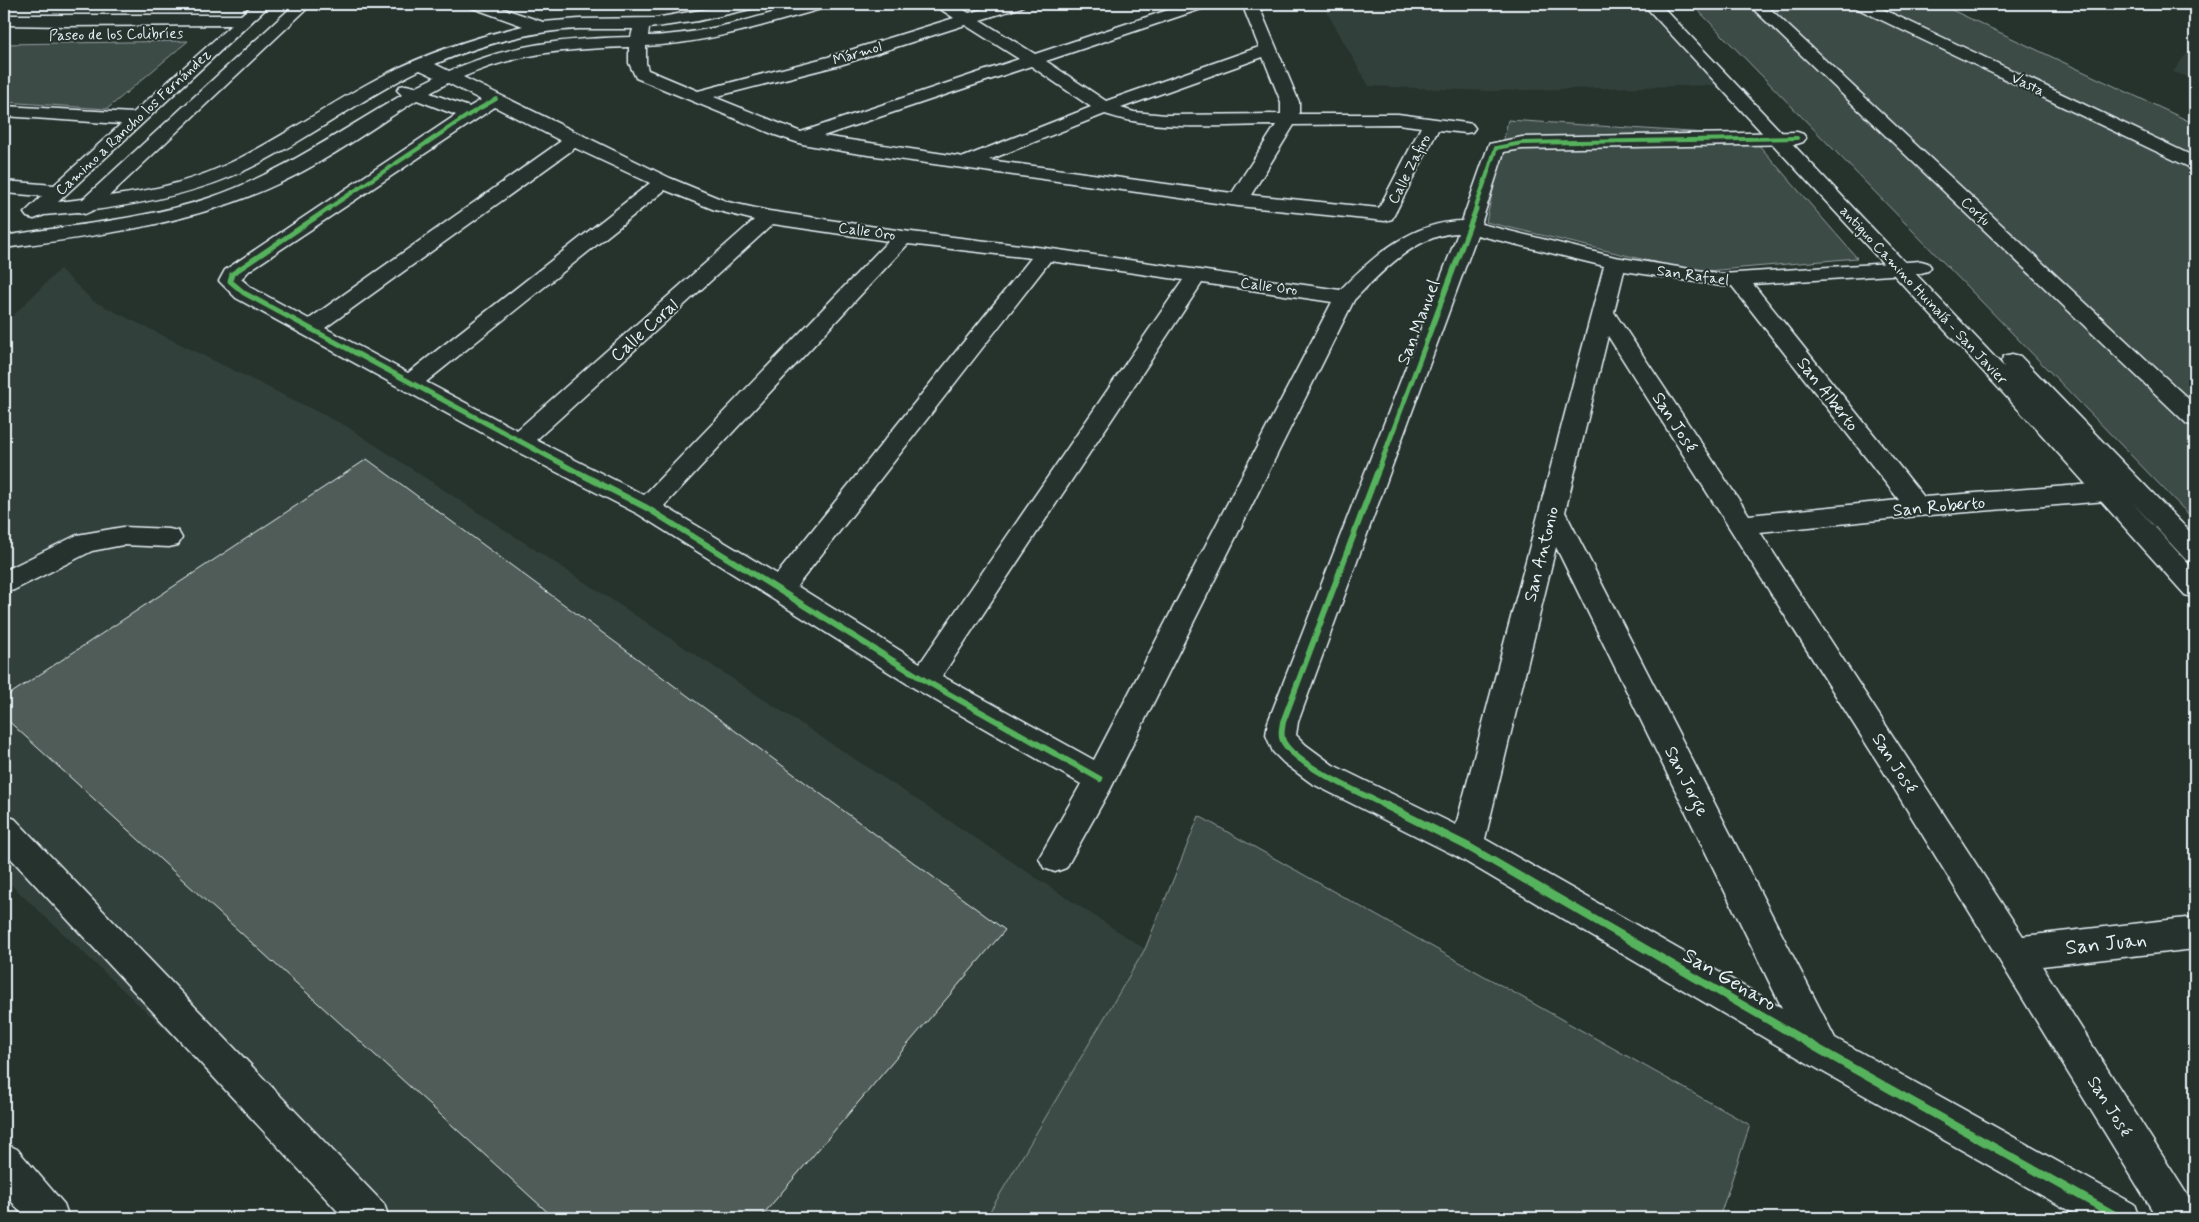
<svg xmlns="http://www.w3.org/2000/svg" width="2199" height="1222" font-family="Mynerve,sans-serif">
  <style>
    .built { fill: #333f3a }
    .green { fill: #3e4b47; stroke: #939ea0 }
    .building { fill: #505c59; stroke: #e8f1f8 }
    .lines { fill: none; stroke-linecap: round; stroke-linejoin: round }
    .minor-casing { stroke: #e8f1f8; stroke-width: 3 }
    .major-casing { stroke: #e8f1f8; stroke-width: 3 }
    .minor { fill: #26332d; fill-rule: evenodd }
    .major { fill: #26332d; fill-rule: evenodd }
    .cycleway-far3-casing { stroke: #26332d; stroke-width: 5.5 }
    .cycleway-far2-casing { stroke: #26332d; stroke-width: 8 }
    .cycleway-far1-casing { stroke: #26332d; stroke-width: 9 }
    .cycleway-casing { stroke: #26332d; stroke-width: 11 }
    .cycleway-far3 { stroke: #56b35d; stroke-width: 4 }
    .cycleway-far2 { stroke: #56b35d; stroke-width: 5 }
    .cycleway-far1 { stroke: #56b35d; stroke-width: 6 }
    .cycleway { stroke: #56b35d; stroke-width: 8 }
    .labels { text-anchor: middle; stroke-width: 4; stroke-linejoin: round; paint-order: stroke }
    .far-street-label { font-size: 15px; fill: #e8f1f8; stroke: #26332d }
    .street-label { font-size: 18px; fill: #e8f1f8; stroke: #26332d }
    .near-street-label { font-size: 21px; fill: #e8f1f8; stroke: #26332d }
  </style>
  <rect width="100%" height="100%" fill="#26332d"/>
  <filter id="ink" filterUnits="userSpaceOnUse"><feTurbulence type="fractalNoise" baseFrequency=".02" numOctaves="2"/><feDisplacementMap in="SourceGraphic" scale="10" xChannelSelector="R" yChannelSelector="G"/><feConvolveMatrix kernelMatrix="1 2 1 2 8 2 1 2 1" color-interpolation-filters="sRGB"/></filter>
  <g filter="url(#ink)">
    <g class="built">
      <path d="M1322 4H1640L1716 85 1491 91 1369 86Z"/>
      <path d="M2195 42V79L2173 72Z"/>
      <path d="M60 269 93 301 346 426 1145 949 986 1218H366L4 878V325Z"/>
    </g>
    <g class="green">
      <path d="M1692 4H1939L2195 124V521Z"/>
      <path d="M188 41 107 109 4 102V44Z"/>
      <path d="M1508 120 1751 136 1857 258 1696 272 1486 222Z"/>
      <path d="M1199 816 1750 1125 1719 1218H986L1145 949Z"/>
    </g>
    <path class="building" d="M367 459 1005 930 760 1218H554L4 717V698Z"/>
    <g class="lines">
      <g class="minor-casing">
        <g id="minor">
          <path d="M254 4H271L58 202 83 199 295 4H312L109 196C152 191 197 180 236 160 287 135 333 101 384 75 427 53 475 37 523 26L470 7 468 4H490L543 22 579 19 655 18 735 4H761L759 7 698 21 649 28 648 36C680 35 712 29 743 21 772 14 800 2 830 4L828 7C768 24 708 43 646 46V63L648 70 698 91 828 57 954 18 937 7 935 4H954L969 13 1000 4H1024L1022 7 980 20 1035 54 1186 4H1209L1207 7 1046 61 1106 101 1259 47 1242 4H1258L1299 102V114H1398L1466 123 1472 124 1475 128 1472 132 1466 133 1438 130 1392 219 1385 221 1238 206 854 153 802 144 775 135 636 78 629 63V47C568 49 520 52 463 77L670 178 728 202 769 211 903 231 1045 248 1340 290C1373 256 1412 222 1462 221L1489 144 1522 137 1797 132 1803 134 1806 138 1803 142 1797 144 1522 149 1504 152 1481 224 1615 257 1722 274 1921 261 1928 263 1931 267 1928 271 1921 273 1753 284 1924 497 2132 481 2141 484 2145 490 2141 496 2132 499 1918 516 1760 532 2023 936 2195 917V949L2042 966 2193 1204 2195 1218H2157L1884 772 1608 336 1565 512 1835 1038 2134 1204 2139 1218H2082L1809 1064 1456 856 1311 783 1284 763 1273 752 1266 735 1268 722 1458 233C1417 234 1381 272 1354 300L1111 788 1066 868 1055 872 1044 868 1039 858 1081 784 914 688 638 514 510 448 236 298 219 281 225 270 456 115 417 100C372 128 329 160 280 183 194 224 98 236 4 248V236C72 225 142 220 209 198 280 174 338 132 402 95L397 90 400 86 406 85 415 87 435 77 420 70C360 99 308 140 248 169 200 192 147 203 94 210L85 214 78 212 44 215 34 219 27 217 24 213 42 196 4 193V181L54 185 121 124 4 116V106L133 113 231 25 64 26 4 25V15H241ZM965 25 1019 59 801 132 714 97 840 65ZM579 29H633L631 37C563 39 513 43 449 71L435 64C481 45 529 31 579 29ZM1263 57 1281 102V114L1166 115 1134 112 1121 108ZM1031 66 1091 107 964 157 823 136ZM448 83 481 100 469 107 430 93ZM495 107 561 141 309 319 252 288 241 279 250 270ZM1105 114C1159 132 1219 125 1276 125L1232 193 989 160ZM1398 124 1421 127 1379 208 1251 195 1294 125ZM575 148 650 183 408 373 325 328ZM665 190 715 210 754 220 517 430 426 382ZM773 224 888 241 644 495 536 440ZM1477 235 1604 266 1456 825 1333 765 1306 745 1296 735 1298 722ZM908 244 1031 258 777 574 664 506ZM1050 261 1183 280 920 663 797 586ZM1624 271 1722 286H1732L1899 500 1749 515 1614 312ZM1202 283 1332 302 1094 760 942 676ZM1556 547 1782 1008 1485 839Z"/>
          <path d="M1748 4H1765L2195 405V426L2187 424Z"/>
          <path d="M1852 4H1872L2195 157V170L1854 7Z"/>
          <path d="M123 527 169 529 178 531 182 538 178 545 169 547 123 545 92 551 14 590 4 593V571L77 535Z"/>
          <path d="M4 815 15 819 384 1204 389 1218H344L4 851Z"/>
          <path d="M4 1143 17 1149 64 1204 69 1218H25L4 1192Z"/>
        </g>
      </g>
      <g class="major-casing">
        <path id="major" d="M1643 4H1660L2004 367 2001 361 2004 356 2012 354 2020 356 2195 537V563L2186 560 2131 501 2195 571V598L2185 595 2041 434Z"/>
      </g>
      <use href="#minor" class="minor"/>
      <use href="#major" class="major"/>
      <g class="cycleway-far3-casing">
        <g id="cycleway-far3">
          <path d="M326 210 470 114 496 99"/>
          <path d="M1475 210 1496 148 1522 143 1797 138"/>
        </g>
      </g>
      <g class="cycleway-far2-casing">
        <g id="cycleway-far2">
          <path d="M328 209 232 274 230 281 244 293 581 474"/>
          <path d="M1377 474 1476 209"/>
        </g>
      </g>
      <g class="cycleway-far1-casing">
        <g id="cycleway-far1">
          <path d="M579 473 647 508 924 680 1100 779"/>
          <path d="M1377 473 1283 722C1282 729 1280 735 1283 741 1295 765 1361 793 1386 806"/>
        </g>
      </g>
      <g class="cycleway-casing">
        <path id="cycleway" d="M1383 804 1467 846 1822 1051 2120 1218"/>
      </g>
      <use href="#cycleway-far3" class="cycleway-far3"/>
      <use href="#cycleway-far2" class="cycleway-far2"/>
      <use href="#cycleway-far1" class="cycleway-far1"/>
      <use href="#cycleway" class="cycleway"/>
    </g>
  </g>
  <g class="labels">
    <g class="far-street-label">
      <text transform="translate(116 34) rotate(-1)" y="5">Paseo de los Colibríes</text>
      <text transform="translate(857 53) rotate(-17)" y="5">Mármol</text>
      <text transform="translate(2028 84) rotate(26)" y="5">Vasta</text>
      <text transform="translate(133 122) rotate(-43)" y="5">Camino a Rancho los Fernández</text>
      <text transform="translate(1409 169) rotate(-63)" y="5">Calle Zafiro</text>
      <text transform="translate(1976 211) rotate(43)" y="5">Corfu</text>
      <text transform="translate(867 231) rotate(8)" y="5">Calle Oro</text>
      <text transform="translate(1693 275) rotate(8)" y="5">San Rafael</text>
      <text transform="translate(1269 286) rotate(8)" y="5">Calle Oro</text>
      <text transform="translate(1924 295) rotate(47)" y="5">antiguo Camino Huinalá - San Javier</text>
    </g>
    <g class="street-label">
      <text transform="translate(1418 322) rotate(-69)" y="6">San Manuel</text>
      <text transform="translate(644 330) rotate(-42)" y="6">Calle Coral</text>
      <text transform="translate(1828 394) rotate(52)" y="6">San Alberto</text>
      <text transform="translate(1675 422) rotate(57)" y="6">San José</text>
      <text transform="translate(1939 506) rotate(-5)" y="6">San Roberto</text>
      <text transform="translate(1541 554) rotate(-76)" y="6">San Antonio</text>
      <text transform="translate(1895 763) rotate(57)" y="6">San José</text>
      <text transform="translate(1687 781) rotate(63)" y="6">San Jorge</text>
      <text transform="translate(2110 1106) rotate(58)" y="6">San José</text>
    </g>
    <g class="near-street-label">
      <text transform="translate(2106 943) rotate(-6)" y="7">San Juan</text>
      <text transform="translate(1730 979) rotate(30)" y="7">San Genaro</text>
    </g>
  </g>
  <rect width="2199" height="1222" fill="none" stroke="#26332d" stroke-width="20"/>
  <rect x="10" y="10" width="2179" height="1202" fill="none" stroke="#e8f1f8" stroke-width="2" filter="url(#ink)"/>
</svg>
